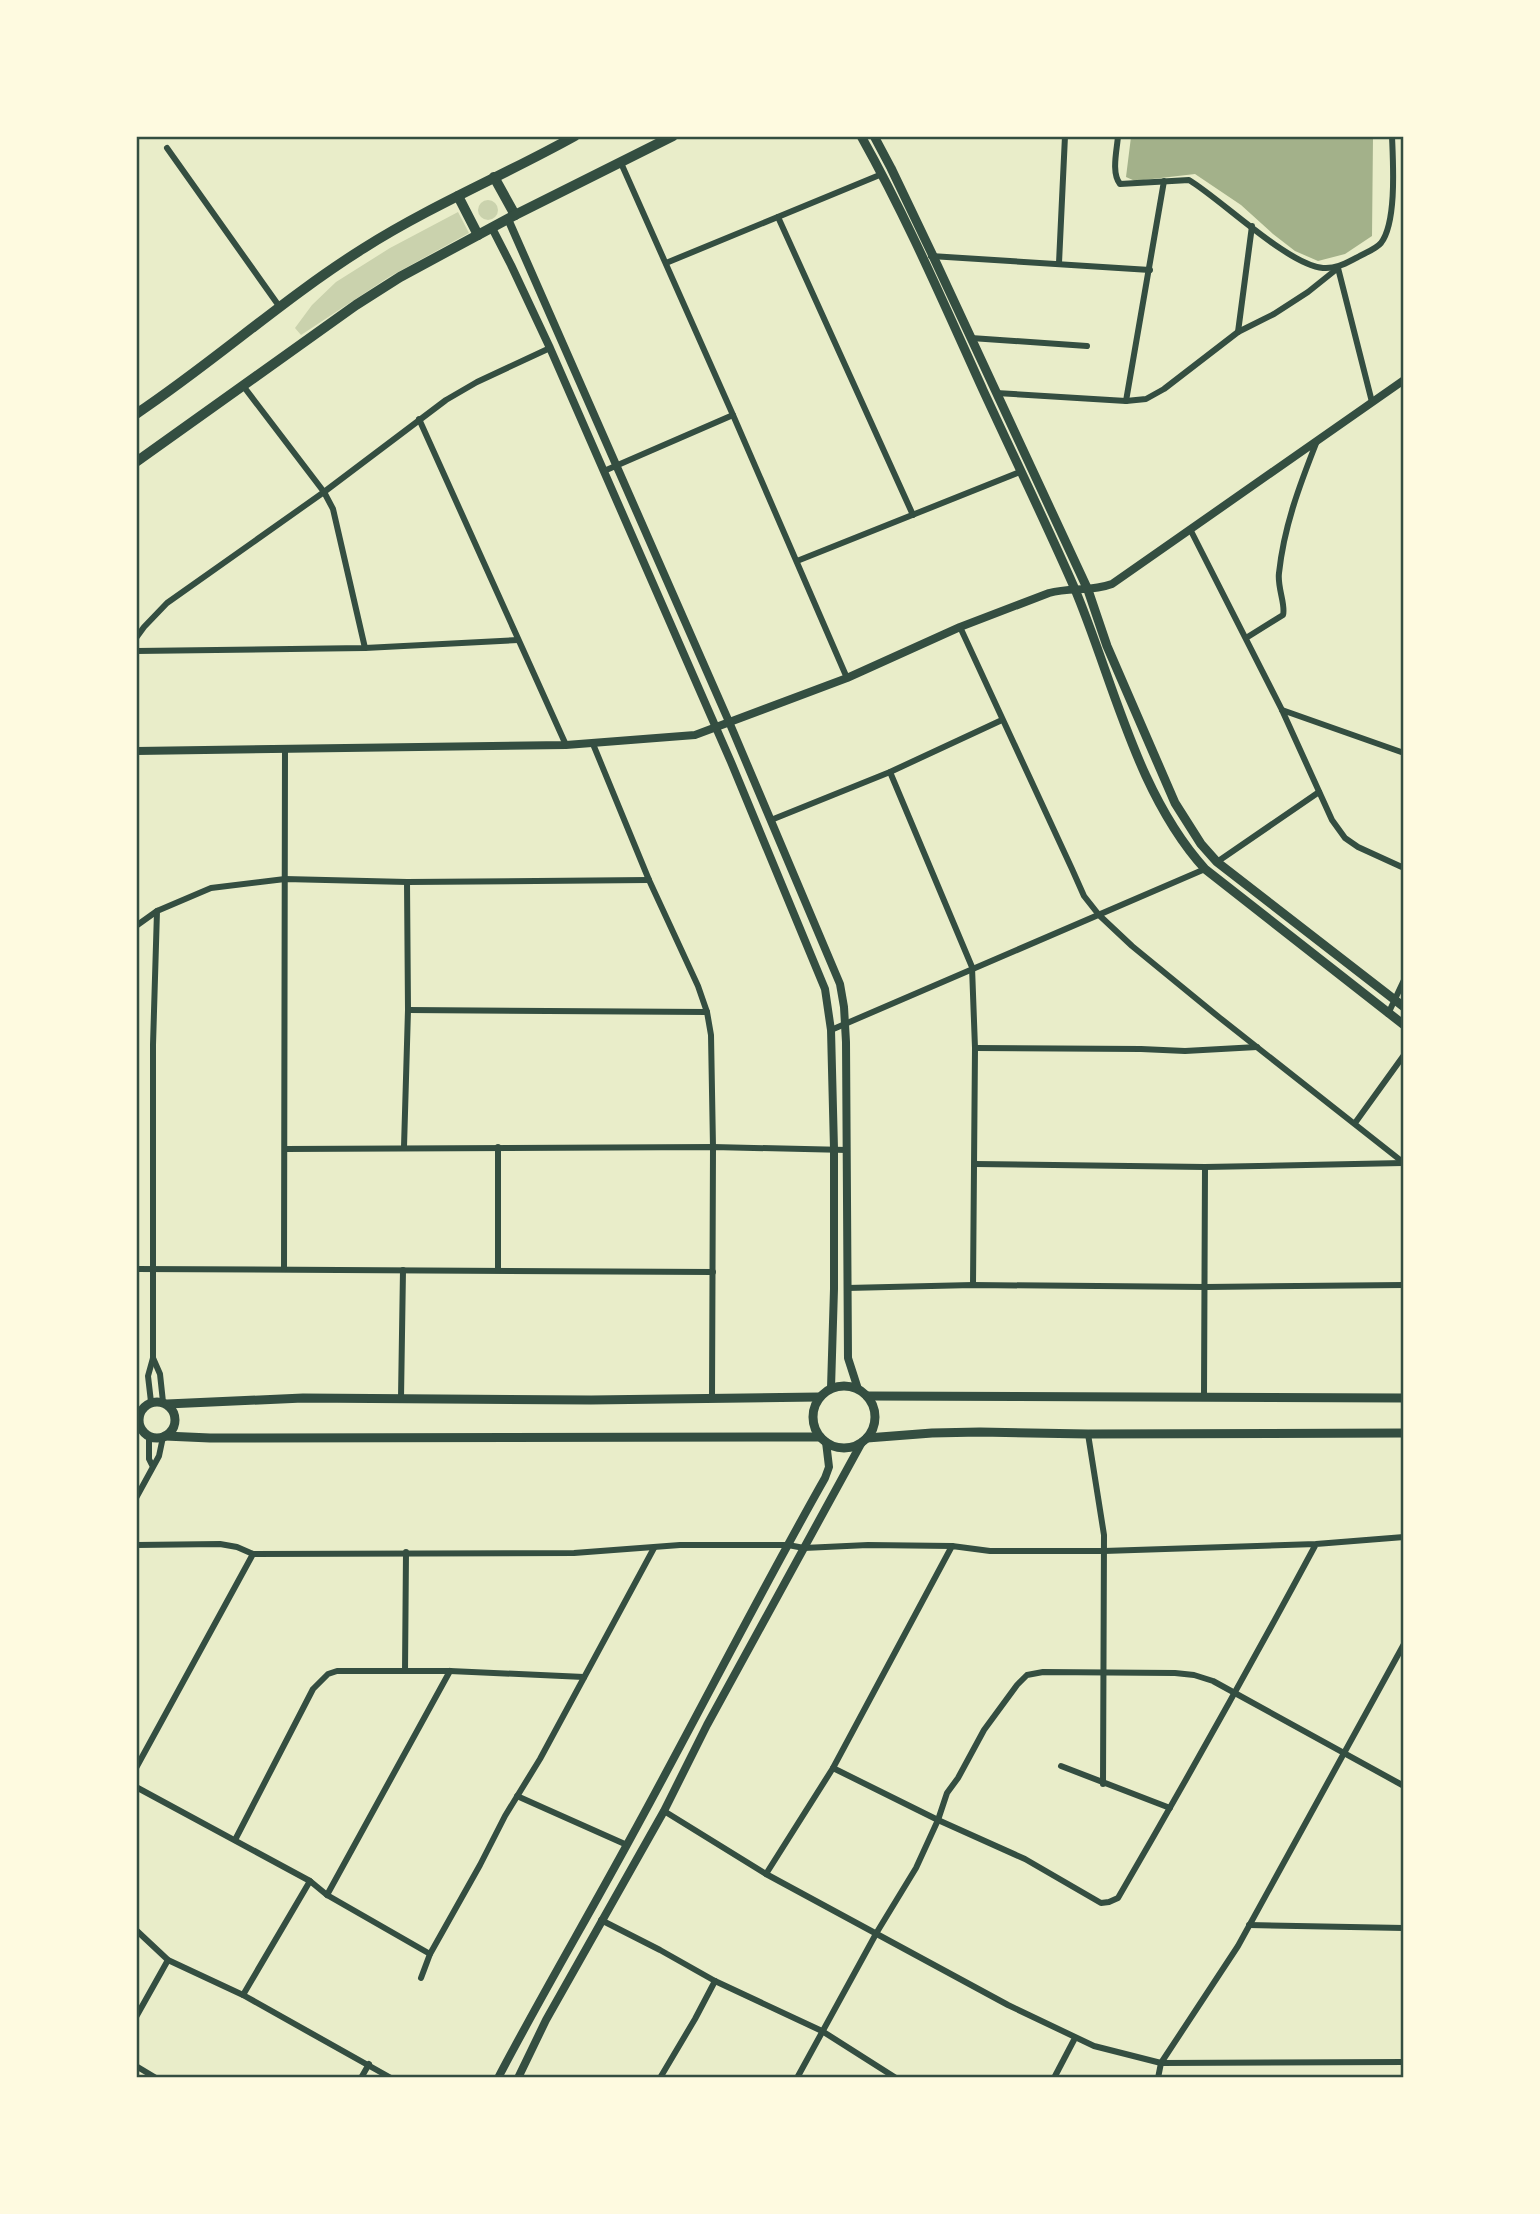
<svg xmlns="http://www.w3.org/2000/svg" width="1540" height="2214" font-family="'Fira Sans Condensed',sans-serif">
  <style>
    .green { fill: #cad2ad }
    .water { fill: #a3b18a }
    .lines { fill: none; stroke-linecap: round; stroke-linejoin: round }
    .minor { stroke: #344e41; stroke-width: 6 }
    .tertiary { stroke: #344e41; stroke-width: 8 }
    .secondary { stroke: #344e41; stroke-width: 9 }
    .primary { stroke: #344e41; stroke-width: 10 }
    .neatline { fill: none; stroke: #344e41; stroke-width: 2.5 }
  </style>
  <rect width="100%" height="100%" fill="#e9edc9"/>
  <g class="green">
    <circle cx="488" cy="210" r="10"/>
    <path d="M458 212 469 233 389 277 301 335 295 328 312 305 336 282 390 248Z"/>
  </g>
  <path class="water" d="M1131 137H1373L1372 236 1345 254 1318 261 1295 251 1273 234 1241 205 1195 174 1135 181 1126 177Z"/>
  <g class="lines">
    <g class="minor">
      <path d="M1118 136C1117 150 1111 173 1120 184L1189 180C1222 200 1288 265 1323 268 1337 269 1346 263 1358 257 1365 253 1376 249 1381 243 1397 222 1393 162 1392 136"/>
      <path d="M167 148 279 306"/>
      <path d="M621 163 733 415 847 678"/>
      <path d="M778 217 913 515"/>
      <path d="M931 256 1150 270"/>
      <path d="M666 263 882 174"/>
      <path d="M1059 263 1065 136"/>
      <path d="M1238 332 1252 226"/>
      <path d="M971 338 1087 346"/>
      <path d="M244 387 324 492 333 509 365 648"/>
      <path d="M996 393 1126 401 1146 399 1164 389 1238 332 1274 314 1308 292 1338 268 1372 402"/>
      <path d="M1126 401 1164 181"/>
      <path d="M419 419 566 745"/>
      <path d="M604 471 733 415"/>
      <path d="M1190 529 1282 710 1332 820 1345 838 1358 847 1404 868"/>
      <path d="M797 561 1020 472"/>
      <path d="M960 627 1072 869 1084 896 1099 915 1132 946 1220 1018 1404 1163"/>
      <path d="M136 638 144 627 167 603 324 492 446 400 477 382 550 348"/>
      <path d="M1246 638 1283 615C1286 605 1277 587 1279 573 1284 526 1300 484 1317 441"/>
      <path d="M136 651 365 648 518 640"/>
      <path d="M1282 710 1404 753"/>
      <path d="M593 744 649 880 698 986 707 1012 711 1035 713 1147 712 1399"/>
      <path d="M890 772 972 967 975 1048 973 1285"/>
      <path d="M771 820 890 772 1002 720"/>
      <path d="M1217 862 1319 792"/>
      <path d="M136 926 157 911"/>
      <path d="M408 1010 707 1012"/>
      <path d="M1388 1014 1404 980"/>
      <path d="M831 1030 1205 869"/>
      <path d="M975 1048 1141 1049 1185 1051 1257 1047"/>
      <path d="M1355 1123 1404 1055"/>
      <path d="M404 1147 408 1010 407 882"/>
      <path d="M285 1149 713 1147 847 1150"/>
      <path d="M975 1164 1205 1167 1403 1163"/>
      <path d="M136 1269 713 1272"/>
      <path d="M284 1269 285 748"/>
      <path d="M498 1270V1147"/>
      <path d="M847 1288 973 1285 1206 1287 1404 1285"/>
      <path d="M153 1358 160 1374 163 1402"/>
      <path d="M1204 1397 1205 1167"/>
      <path d="M401 1398 403 1270"/>
      <path d="M151 1402 148 1376 153 1358V1045L157 911 211 888 285 879 407 882 649 880"/>
      <path d="M1088 1434 1104 1535 1103 1784"/>
      <path d="M149 1436V1459L152 1465"/>
      <path d="M136 1498 159 1456 163 1437"/>
      <path d="M1316 1544 1104 1551H990L952 1546 833 1768 938 1820 1025 1859 1101 1903 1109 1902 1118 1898C1186 1781 1252 1663 1316 1544L1404 1537"/>
      <path d="M136 1545 220 1544 237 1547 253 1554 574 1553 680 1545H788L804 1548 868 1545 952 1546"/>
      <path d="M405 1671 406 1552"/>
      <path d="M1061 1766 1170 1808"/>
      <path d="M136 1768 253 1554"/>
      <path d="M136 1787 310 1881 327 1895 430 1954"/>
      <path d="M517 1796 627 1845"/>
      <path d="M664 1811 766 1874 1008 2005 1094 2046 1161 2063 1404 2062"/>
      <path d="M235 1840 313 1689 328 1674 337 1671H450L584 1677"/>
      <path d="M766 1874 833 1768"/>
      <path d="M327 1895 450 1671"/>
      <path d="M601 1920 660 1950 715 1981 822 2031 896 2078"/>
      <path d="M1249 1925 1404 1928"/>
      <path d="M136 1930 168 1960 243 1995 391 2078"/>
      <path d="M421 1978 430 1954 480 1865 505 1816 540 1759 654 1548"/>
      <path d="M243 1995 310 1881"/>
      <path d="M136 2017 168 1960"/>
      <path d="M136 2066 156 2078"/>
      <path d="M361 2078 369 2064"/>
      <path d="M660 2078 695 2019 715 1981"/>
      <path d="M797 2078 877 1932 916 1868 938 1820 947 1793 958 1778 984 1730 1017 1685 1027 1675 1043 1672 1175 1673 1194 1675 1213 1681 1404 1786"/>
      <path d="M1054 2078 1075 2038"/>
      <path d="M1158 2078 1161 2063 1238 1946 1404 1644"/>
    </g>
    <g class="tertiary">
      <path d="M508 219 730 724 840 984 844 1007 846 1042 848 1358 858 1389"/>
      <path d="M492 228 511 265 550 348 731 762 825 989 831 1030 834 1149V1289L831 1388"/>
      <path d="M136 751 566 745 695 735 847 678 960 627 1049 593C1070 587 1091 592 1112 584L1404 380"/>
      <path d="M498 2078C540 1998 586 1920 629 1841 695 1721 757 1598 825 1478L829 1467 826 1442"/>
      <path d="M518 2078 546 2020 664 1811 707 1725 862 1442"/>
    </g>
    <g class="secondary">
      <path d="M861 136C907 218 944 304 983 390 1013 455 1045 521 1074 587 1113 679 1136 793 1205 869L1404 1025"/>
      <path d="M874 136 891 168 933 256 1088 590 1107 646 1175 803 1201 844 1217 862 1404 1007"/>
      <circle cx="844" cy="1417" r="31"/>
      <path d="M867 1396 1404 1398"/>
      <circle cx="157" cy="1420" r="18"/>
      <path d="M167 1404 303 1398 591 1400 819 1397"/>
      <path d="M165 1436 210 1438 820 1437"/>
      <path d="M867 1438 932 1433 980 1432 1088 1434 1404 1433"/>
    </g>
    <g class="primary">
      <path d="M494 177 515 215"/>
      <path d="M458 196 478 235"/>
      <path d="M136 414C214 362 284 298 364 248 432 205 505 175 575 136"/>
      <path d="M136 462 356 305 400 277 515 215 673 136"/>
    </g>
  </g>
  <rect width="1540" height="2214" fill="none" stroke="#fefae0" stroke-width="276"/>
  <rect x="138" y="138" width="1264" height="1938" class="neatline"/>
</svg>
